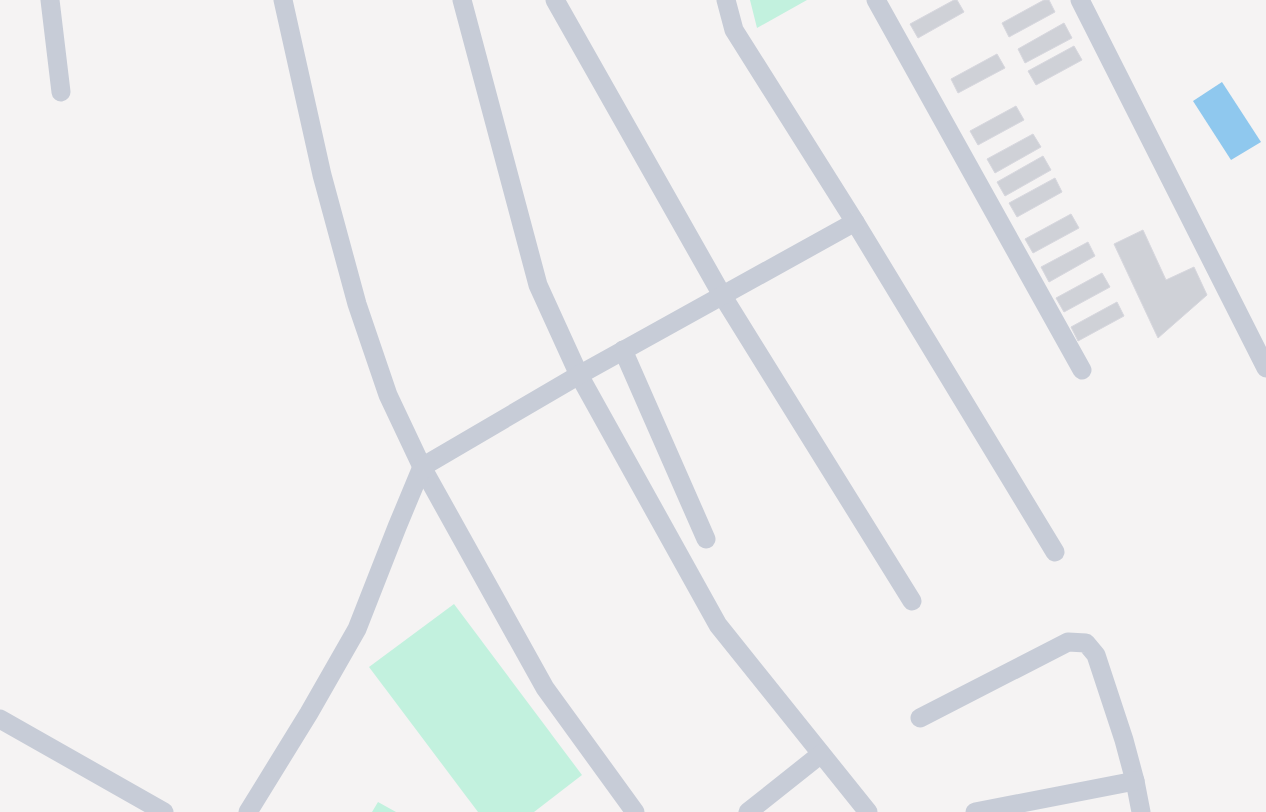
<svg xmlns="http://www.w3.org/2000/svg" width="1266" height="812" font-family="'Asap Condensed',sans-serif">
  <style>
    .green { fill: #c2f1de }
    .water { fill: #8fc8ee }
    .building { fill: #cfd1d7; stroke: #d7d7de }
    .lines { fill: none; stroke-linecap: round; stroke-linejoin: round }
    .street { stroke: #c7ccd7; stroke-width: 19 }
  </style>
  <rect width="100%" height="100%" fill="#f5f3f3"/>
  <g class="green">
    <path d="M750 0H807L757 28Z"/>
    <path d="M454 604 582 775 534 812H478L369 667Z"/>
    <path d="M378 802 396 812H372Z"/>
  </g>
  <path class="water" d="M1222 82 1261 142 1231 160 1193 101Z"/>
  <g class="building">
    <path d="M954 0H957L964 12 918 38 910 24Z"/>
    <path d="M1044 0H1049L1055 12 1009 37 1002 23Z"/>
    <path d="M1064 23 1072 38 1025 63 1018 49Z"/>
    <path d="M1074 46 1082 60 1036 85 1028 71Z"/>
    <path d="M997 54 1005 68 958 93 951 79Z"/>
    <path d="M1016 106 1024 120 978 145 970 131Z"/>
    <path d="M1033 134 1041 147 995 173 987 159Z"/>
    <path d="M1043 156 1051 170 1005 196 997 182Z"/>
    <path d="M1055 178 1062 192 1017 217 1009 203Z"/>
    <path d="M1071 214 1079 228 1033 253 1025 239Z"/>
    <path d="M1143 230 1166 280 1194 267 1207 295 1158 338 1114 244Z"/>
    <path d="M1088 242 1095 256 1049 282 1041 267Z"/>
    <path d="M1102 273 1110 287 1064 312 1056 298Z"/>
    <path d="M1117 302 1124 316 1078 341 1071 327Z"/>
  </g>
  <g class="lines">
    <g class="street">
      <path d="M50 0 61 92"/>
      <path d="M283 0 322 175 357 304 388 395 422 467 545 688 635 812"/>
      <path d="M462 0 538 285 579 375 718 625 868 812"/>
      <path d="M555 0 722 295 912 601"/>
      <path d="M726 0 734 30 855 222 1055 552"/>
      <path d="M876 0 1082 370"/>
      <path d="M1080 0 1266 368"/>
      <path d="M623 350 706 539"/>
      <path d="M920 718 1068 642 1086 643 1096 655 1124 740 1135 781 1141 812"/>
      <path d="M0 719 164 812"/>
      <path d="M248 812 309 713 357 629 397 527 422 467 579 375 855 222"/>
      <path d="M748 812 821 754"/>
      <path d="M975 812 1135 781"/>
    </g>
  </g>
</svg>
